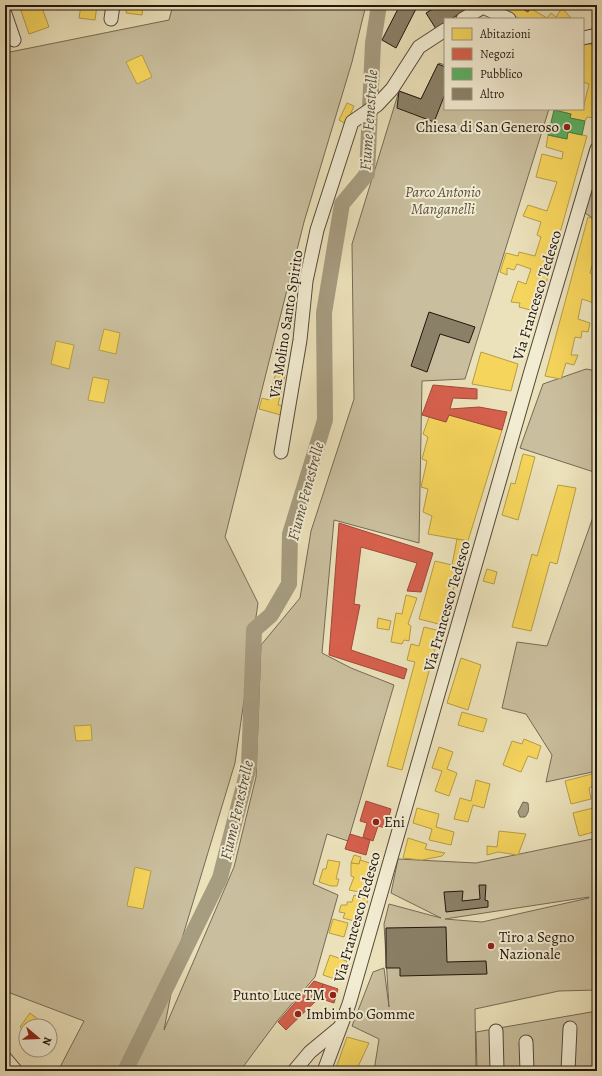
<svg xmlns="http://www.w3.org/2000/svg" width="602" height="1076" font-family="Alegreya,serif">
  <style>
    .green { fill: #c9be9d; stroke: #756a56; fill-rule: evenodd }
    .water { fill: #a69c80; stroke: #716652 }
    .homes { fill: #f6d55c; stroke: #b69c45 }
    .shops { fill: #d6604d; stroke: #a04a3a }
    .public { fill: #5aae61; stroke: #498048 }
    .lines { fill: none; stroke-linecap: round; stroke-linejoin: round }
    .stream { stroke: #716652; stroke-width: 2.5 }
    .river { stroke: #a69c80; stroke-width: 16 }
    .building { fill: #8a8067; stroke: #21160e }
    .minor-casing { stroke: #544939; stroke-width: 15 }
    .minor { stroke: #f2ecd2; stroke-width: 13 }
    .poi-dot { fill: #8f2418; stroke: #f2ecd2; stroke-width: 1.5 }
    .labels { text-anchor: middle; stroke-width: 4; stroke-linejoin: round; paint-order: stroke }
    .poi-label { font-size: 15px; fill: #21160e; stroke: #f2ecd2; text-anchor: start }
    .park-label { font-size: 15px; font-style: italic; fill: #5c5140; stroke: #f2ecd2 }
    .street-label { font-size: 15px; fill: #21160e; stroke: #f2ecd2 }
    .water-label { font-size: 16px; font-style: italic; fill: #564c3c; stroke: #f2ecd2 }
  </style>
  <rect width="100%" height="100%" fill="#ebe1ba"/>
  <filter id="stains"><feTurbulence type="fractalNoise" baseFrequency=".005" numOctaves="4"/><feColorMatrix values="0 0 0 0 .2 0 0 0 0 .09 0 0 0 0 .02 0 0 0 .5 -.17"/></filter>
  <radialGradient id="worn" r=".72"><stop offset=".6" stop-color="#630" stop-opacity="0"/><stop offset="1" stop-color="#630" stop-opacity=".3"/></radialGradient>
  <g class="green">
    <path d="M173 5H366L352 62 304 222 225 537 258 603 235 763 181 942 164 1030 234 867 256 777 261 645 300 598 311 531 354 399 352 244 399 91 421 99 439 63 445 65V109H549L465 379 422 381 419 543 334 520 322 653 351 668 394 685 348 841 327 834 313 884 338 895 315 977 278 1020 240 1071H58L84 1021 5 991V53L169 20Z"/>
    <path d="M597 171V221L585 213Z"/>
    <path d="M586 369 597 371V473L520 448 543 384Z"/>
    <path d="M597 506V771L546 782 552 755 526 714 502 708 517 642 547 646Z"/>
    <path d="M597 838V990L559 991 475 1009 476 1071H374L379 1039 352 1026 373 972 384 968 389 1007 384 924 389 904 441 918 391 893 398 859 476 863ZM589 898 482 922 445 919 589 897Z"/>
    <path d="M597 1011V1071H477L476 1032Z"/>
  </g>
  <path class="water" d="M523 802 528 803C529 810 529 812 525 817H520L518 812Z"/>
  <g class="homes">
    <path d="M19 5H41L49 27 29 34Z"/>
    <path d="M81 5H97L95 20 79 18Z"/>
    <path d="M127 5H143L142 15 126 13Z"/>
    <path d="M507 5H515L528 12 530 8 547 18 551 13 556 17 562 8 571 18 521 19 504 12Z"/>
    <path d="M585 43 597 46V104L594 118 587 117 585 121 570 118 571 114 554 110 583 109 589 84 583 82V45Z"/>
    <path d="M142 55 152 77 137 84 126 62Z"/>
    <path d="M347 103 354 106 346 124 339 120Z"/>
    <path d="M568 132 587 136 538 312 519 307 520 303 511 302 518 281 526 284 531 269 517 264 514 270 507 268V275L500 272 506 253 518 256 519 252 535 256 541 237 537 235 541 222 523 216 528 205 547 211 557 182 536 177 542 154 562 159 563 152 546 147 548 135 567 139Z"/>
    <path d="M588 217 597 220V249L590 273 597 276V288L594 303 582 299 578 319 590 323 588 332 582 331 581 338 575 337 571 355H578L574 365 566 363 561 379 545 376Z"/>
    <path d="M104 329 120 333 116 354 99 350Z"/>
    <path d="M56 341 74 345 69 369 51 364Z"/>
    <path d="M481 352 518 364 511 391 472 384Z"/>
    <path d="M276 372 285 375 278 405 283 406 281 415 259 409 262 398 269 400Z"/>
    <path d="M93 377 109 380 104 403 88 400Z"/>
    <path d="M449 415 502 430 468 541 428 534 432 516 423 512 428 489 421 487 427 461 422 459 428 437 423 434 429 417 446 422Z"/>
    <path d="M523 454 535 457 518 520 502 515 511 483 515 484Z"/>
    <path d="M558 485 576 488 557 564 550 562 531 631 512 627 532 554 537 556Z"/>
    <path d="M457 539 468 541 443 625 419 619 435 561 452 565Z"/>
    <path d="M487 569 497 572 494 584 483 581Z"/>
    <path d="M406 595 417 598 408 624 411 626 409 641 404 640 402 644 391 642 396 613 402 614Z"/>
    <path d="M378 618 391 621 389 630 377 628Z"/>
    <path d="M424 627 440 631 402 770 387 766 415 662 407 660 411 644 419 646Z"/>
    <path d="M461 658 481 665 468 710 447 703Z"/>
    <path d="M462 712 487 719 483 732 458 725Z"/>
    <path d="M91 725 92 740 76 741 74 726Z"/>
    <path d="M524 739 541 746 537 759 528 756 521 772 503 765 512 741 522 744Z"/>
    <path d="M439 747 453 752 447 769 457 773 449 796 435 791 442 771 432 768Z"/>
    <path d="M592 774 595 785 589 788 591 799 571 804 565 781Z"/>
    <path d="M476 780 490 784 484 808 473 805 468 822 454 819 460 798 471 801Z"/>
    <path d="M417 808 439 814 436 827 454 832 451 845 429 840 432 829 413 823Z"/>
    <path d="M593 808 597 820V831L579 836 573 813Z"/>
    <path d="M499 831 526 834 518 855 498 852 487 855V846L497 847Z"/>
    <path d="M408 838 427 844 425 849 445 853 442 856 422 860 403 858Z"/>
    <path d="M354 855 361 857 359 864 351 863Z"/>
    <path d="M328 860 340 862 336 879H339L337 886H331L319 882 323 869H326Z"/>
    <path d="M360 860 373 864 372 870 376 872 369 894 349 890 354 877 351 876V863L359 864Z"/>
    <path d="M135 867 151 871 143 909 127 906Z"/>
    <path d="M354 895 368 899 361 923 343 918 345 913 339 912 341 905H347V902H352Z"/>
    <path d="M333 919 348 923 344 937 329 933Z"/>
    <path d="M330 955 347 961 341 981 323 975Z"/>
    <path d="M30 1013 47 1026H26V1032L20 1027Z"/>
    <path d="M347 1037 369 1043 356 1071H335Z"/>
  </g>
  <g class="shops">
    <path d="M494 5H507L504 12Z"/>
    <path d="M515 5H531L528 12Z"/>
    <path d="M433 385 477 389V399L453 398 450 409 479 407 507 412 502 430 449 415 446 422 422 415Z"/>
    <path d="M339 523 433 553 421 592 407 591 417 563 361 547 354 604 360 605 351 650 407 669 404 679 329 655Z"/>
    <path d="M366 801 391 809 386 828 378 826 373 841 363 837 367 823 360 821Z"/>
    <path d="M350 834 370 840 366 855 345 849Z"/>
    <path d="M314 981 323 984 319 998 286 1030 278 1022Z"/>
    <path d="M323 984 338 989 334 1003 319 998Z"/>
  </g>
  <path class="public" d="M554 110 571 114 570 118 585 121 582 135 568 132 567 139 548 135Z"/>
  <g class="lines">
    <path class="stream" d="M5 1070 6 1071"/>
    <path class="river" d="M125 1071 220 878 249 766 254 630 271 615 289 584 290 534 325 420 324 313 342 204 367 174 373 43 379 5"/>
  </g>
  <g class="building">
    <path d="M400 5H418L396 48 382 40Z"/>
    <path d="M439 5H460L464 11 451 19H445V23L436 29 426 13Z"/>
    <path d="M438 64 445 67V94L434 122 397 108 399 91 421 99Z"/>
    <path d="M429 312 475 327 469 343 440 334 427 372 411 366Z"/>
    <path d="M479 885H486L485 900 488 901V907L446 912 444 892 463 891 462 901 480 899Z"/>
    <path d="M446 927 447 962 486 961 487 974 400 976V968H386V928Z"/>
  </g>
  <g class="lines">
    <g class="minor-casing">
      <g id="minor">
        <path d="M5 14 14 40"/>
        <path d="M111 19 113 5"/>
        <path d="M463 19 483 7 509 19"/>
        <path d="M583 38 597 35"/>
        <path d="M281 452 300 340 306 281 317 230 352 122 377 105 392 89 419 47 445 30"/>
        <path d="M496 1031 497 1071"/>
        <path d="M526 1042 527 1071"/>
        <path d="M5 1058 16 1071"/>
        <path d="M294 1071 310 1052 339 1028"/>
        <path d="M324 1071 349 1004 531 371 597 149"/>
        <path d="M568 1071 570 1028"/>
      </g>
    </g>
    <use href="#minor" class="minor"/>
  </g>
  <g class="poi-dot">
    <circle cx="567" cy="127" r="4"/>
    <circle cx="376" cy="822" r="4"/>
    <circle cx="491" cy="946" r="4"/>
    <circle cx="333" cy="995" r="4"/>
    <circle cx="298" cy="1014" r="4"/>
  </g>
  <g class="labels">
    <g class="poi-label">
      <text x="559" y="132" text-anchor="end">Chiesa di San Generoso</text>
      <text x="384" y="827">Eni</text>
      <text x="499" y="942">Tiro a Segno<tspan x="499" dy="17">Nazionale</tspan></text>
      <text x="325" y="1000" text-anchor="end">Punto Luce TM</text>
      <text x="306" y="1019">Imbimbo Gomme</text>
    </g>
    <g class="park-label">
      <text x="443" y="197">Parco Antonio<tspan x="443" dy="17">Manganelli</tspan></text>
    </g>
    <g class="street-label">
      <text transform="translate(537 295) rotate(-73)" y="5">Via Francesco Tedesco</text>
      <text transform="translate(286 324) rotate(-81)" y="5">Via Molino Santo Spirito</text>
      <text transform="translate(447 606) rotate(-74)" y="5">Via Francesco Tedesco</text>
      <text transform="translate(357 917) rotate(-74)" y="5">Via Francesco Tedesco</text>
    </g>
    <g class="water-label">
      <text transform="translate(368 120) rotate(-86)" y="6">Fiume Fenestrelle</text>
      <text transform="translate(305 491) rotate(-75)" y="6">Fiume Fenestrelle</text>
      <text transform="translate(236 810) rotate(-77)" y="6">Fiume Fenestrelle</text>
    </g>
  </g>
  <rect width="602" height="1076" fill="none" stroke="#ebe1ba" stroke-width="20"/>
  <rect x="6" y="6" width="590" height="1064" fill="none" stroke="#21160e" stroke-width="2"/>
  <rect x="10" y="10" width="582" height="1056" fill="none" stroke="#21160e"/>
  <rect x="444" y="18" width="140" height="92" fill="#f2ecd2" stroke="#9e9684"/>
  <rect x="452" y="28" width="20" height="12" fill="#f6d55c" stroke="#9e9684"/>
  <text x="480" y="38" font-size="12" fill="#21160e">Abitazioni</text>
  <rect x="452" y="48" width="20" height="12" fill="#d6604d" stroke="#9e9684"/>
  <text x="480" y="58" font-size="12" fill="#21160e">Negozi</text>
  <rect x="452" y="68" width="20" height="12" fill="#5aae61" stroke="#9e9684"/>
  <text x="480" y="78" font-size="12" fill="#21160e">Pubblico</text>
  <rect x="452" y="88" width="20" height="12" fill="#8a8067" stroke="#9e9684"/>
  <text x="480" y="98" font-size="12" fill="#21160e">Altro</text>
  <g transform="translate(38 1038) rotate(109)"><circle r="19" fill="#f2ecd2" stroke="#9e9684"/>
  <path d="M0-3L7 15L0 10L-7 15Z" fill="#8f2418"/>
  <text y="-6" font-size="11" font-weight="bold" text-anchor="middle" fill="#21160e">N</text>
  </g>
  <rect width="100%" height="100%" filter="url(#stains)"/>
  <rect width="100%" height="100%" fill="url(#worn)"/>
</svg>
